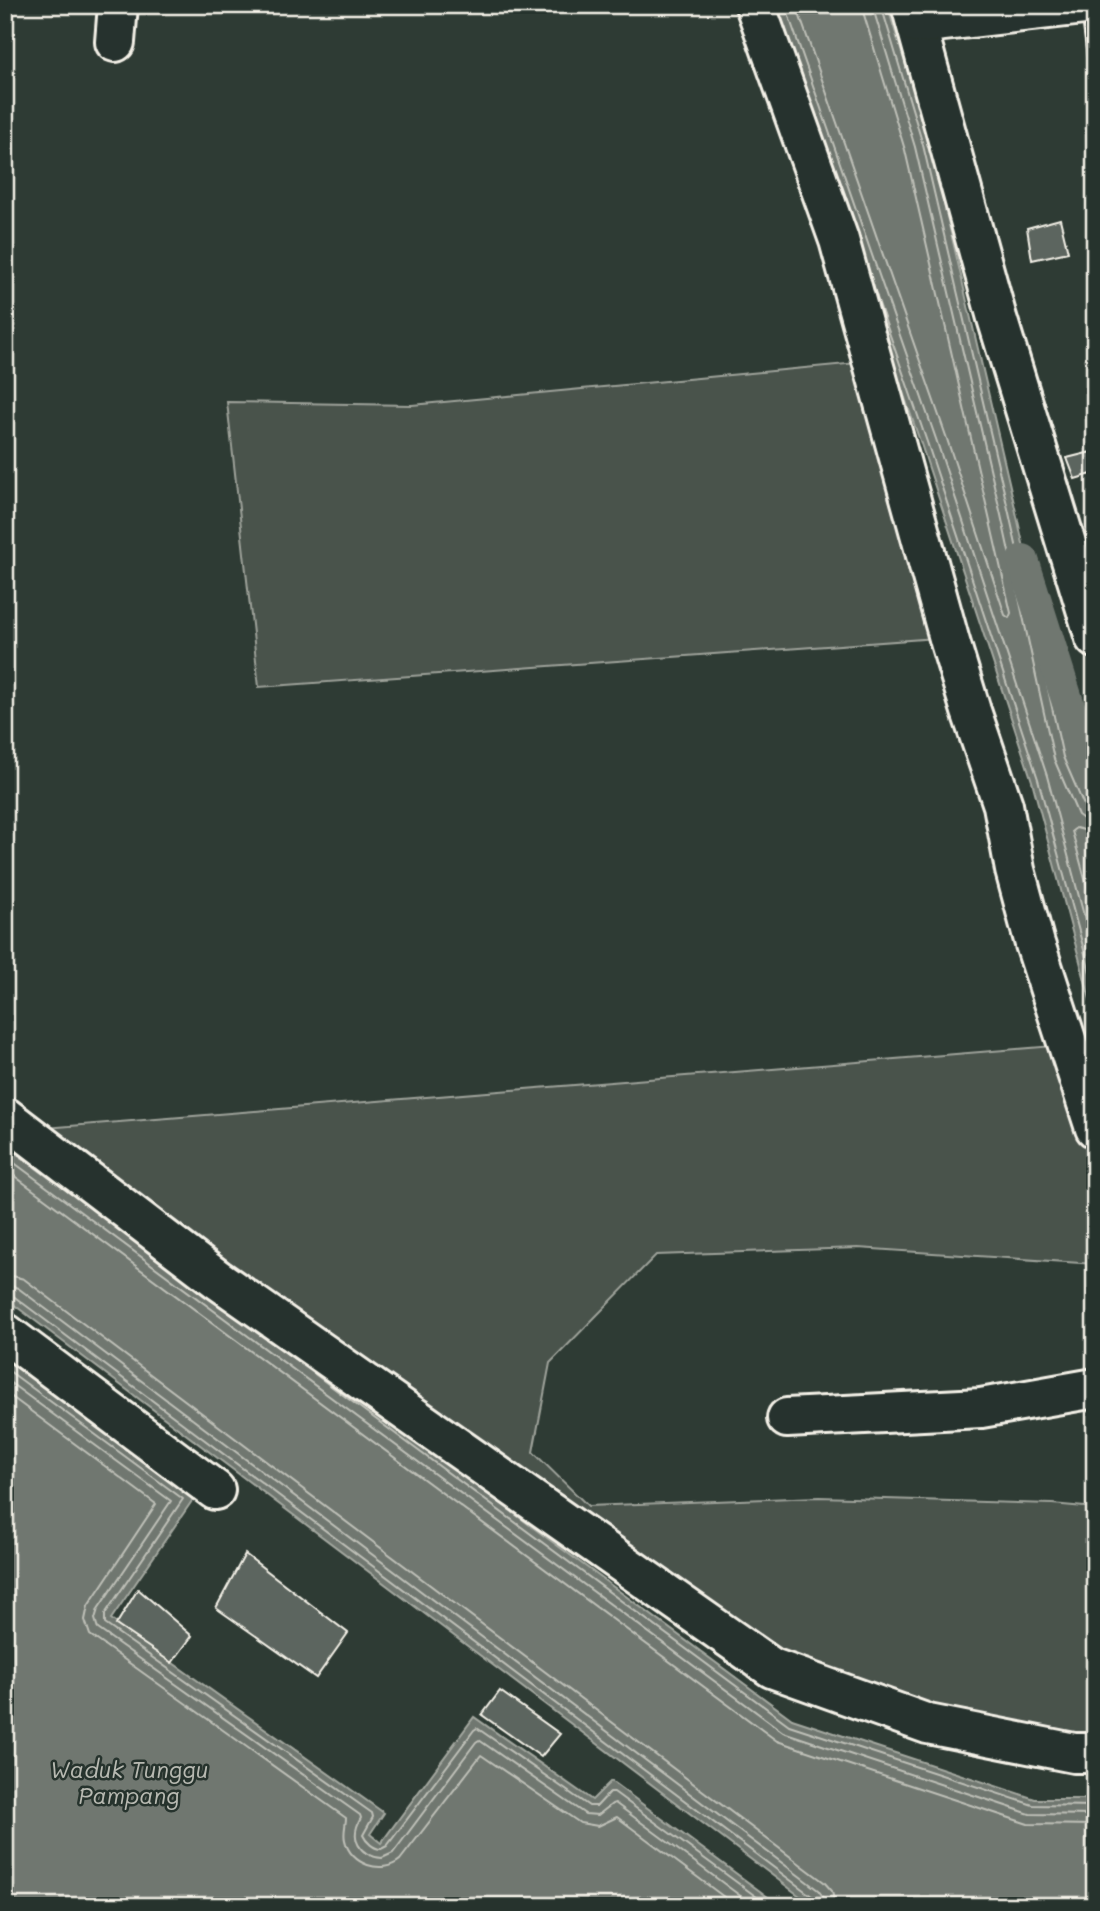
<svg xmlns="http://www.w3.org/2000/svg" width="1100" height="1911" font-family="Mali,sans-serif">
  <style>
    .green { fill: #48524c; stroke: #9ea29a; stroke-width: 2 }
    .water { fill: #6f7770; stroke: #a4a8a0; stroke-width: 2 }
    .lines { fill: none; stroke-linecap: round; stroke-linejoin: round }
    .shore { stroke: #bfc0b8; stroke-width: 2 }
    .canal { stroke: #6f7770; stroke-width: 32 }
    .building { fill: #5c655e; stroke: #f4f1e8; stroke-width: 2 }
    .minor-casing { stroke: #f4f1e8; stroke-width: 44 }
    .minor { stroke: #26332d; stroke-width: 38 }
    .labels { text-anchor: middle; stroke-width: 5; stroke-linejoin: round; paint-order: stroke }
    .water-label { font-size: 23px; font-style: italic; fill: #b8bab2; stroke: #26332d }
  </style>
  <rect width="100%" height="100%" fill="#2e3b34"/>
  <filter id="ink" filterUnits="userSpaceOnUse"><feTurbulence type="fractalNoise" baseFrequency=".0143" numOctaves="2"/><feDisplacementMap in="SourceGraphic" scale="14" xChannelSelector="R" yChannelSelector="G"/><feConvolveMatrix kernelMatrix="1 2 1 2 8 2 1 2 1" color-interpolation-filters="sRGB"/></filter>
  <g filter="url(#ink)">
    <g class="green">
      <path d="M868 362 936 638 259 687 227 402 412 405Z"/>
      <path d="M1054 1046 1095 1174V1264L858 1248 656 1255 550 1363 533 1452 588 1506 819 1497 1052 1504 1095 1508V1736L912 1712 748 1635 573 1517 45 1128Z"/>
    </g>
    <g class="water">
      <path d="M768 5H887L930 143 1016 512 1070 755 1095 814V1018L1032 781 921 444Z"/>
      <path d="M5 1137 792 1719 1035 1799H1095V1906H813L5 1298Z"/>
      <path d="M5 1359 194 1498 111 1619 384 1813 370 1834 381 1843 474 1717 592 1800 611 1781 780 1906H5Z"/>
    </g>
    <g class="lines">
      <g class="shore">
        <path d="M785 5 936 439 1047 776 1095 957"/>
        <path d="M796 5 946 436 1005 615 1009 618 1011 613 905 150 861 5"/>
        <path d="M872 5 915 147 1001 515 1054 759 1078 815 1086 821 1095 823"/>
        <path d="M881 5 923 145 1009 513 1063 757 1086 810 1095 814"/>
        <path d="M874 289 927 442 1038 779 1095 991"/>
        <path d="M1095 833 1076 828 1072 831 1095 916"/>
        <path d="M5 1145 71 1194"/>
        <path d="M5 1156 783 1732 1030 1814 1095 1815"/>
        <path d="M5 1169 777 1741 1028 1824 1095 1825"/>
        <path d="M5 1274 24 1279 824 1882 832 1891 835 1906"/>
        <path d="M5 1284 18 1288 818 1890 824 1898 825 1906"/>
        <path d="M5 1293 12 1295 813 1897 816 1906"/>
        <path d="M285 1352 789 1725 1033 1805 1095 1806"/>
        <path d="M5 1368 183 1499 105 1614V1624L372 1813 373 1817 363 1835C366 1842 374 1849 381 1849L387 1846 474 1730 477 1728 589 1806H597L610 1792H614L769 1906"/>
        <path d="M5 1379 171 1501 98 1609 95 1619 98 1629 360 1815 361 1818C349 1838 359 1856 382 1858L393 1853 476 1742 479 1740 585 1814 598 1815 612 1804 615 1803 754 1906"/>
        <path d="M5 1392 156 1504 88 1606 85 1620 90 1635 346 1818C346 1825 343 1832 345 1840 350 1865 382 1875 400 1860L481 1755 580 1823 598 1826 617 1817 736 1906"/>
      </g>
      <path class="canal" d="M1023 560 1095 788"/>
    </g>
    <g class="building">
      <path d="M1095 16V65L1088 66 1082 18Z"/>
      <path d="M1060 219 1068 252 1032 260 1027 228Z"/>
      <path d="M1095 451V473L1075 479 1067 458Z"/>
      <path d="M245 1554 348 1633 316 1678 216 1608Z"/>
      <path d="M138 1589 192 1636 172 1663 116 1625Z"/>
      <path d="M500 1691 560 1734 541 1757 482 1715Z"/>
    </g>
    <g class="lines">
      <g class="minor-casing">
        <g id="minor">
          <path d="M755 5 839 240 950 642 971 711 1003 805 1015 870 1035 944 1095 1128"/>
          <path d="M911 5 997 318 1095 638"/>
          <path d="M917 24 1084 5"/>
          <path d="M115 42 118 5"/>
          <path d="M5 1117 217 1279 772 1668 928 1724 1074 1753H1095"/>
          <path d="M5 1333 215 1490"/>
          <path d="M787 1418 981 1408 1095 1388"/>
        </g>
      </g>
      <use href="#minor" class="minor"/>
    </g>
  </g>
  <g class="labels">
    <g class="water-label">
      <text x="129" y="1778">Waduk Tunggu<tspan x="129" dy="26">Pampang</tspan></text>
    </g>
  </g>
  <rect width="1100" height="1911" fill="none" stroke="#26332d" stroke-width="28"/>
  <rect x="14" y="14" width="1072" height="1883" fill="none" stroke="#f4f1e8" stroke-width="2.5" filter="url(#ink)"/>
</svg>
